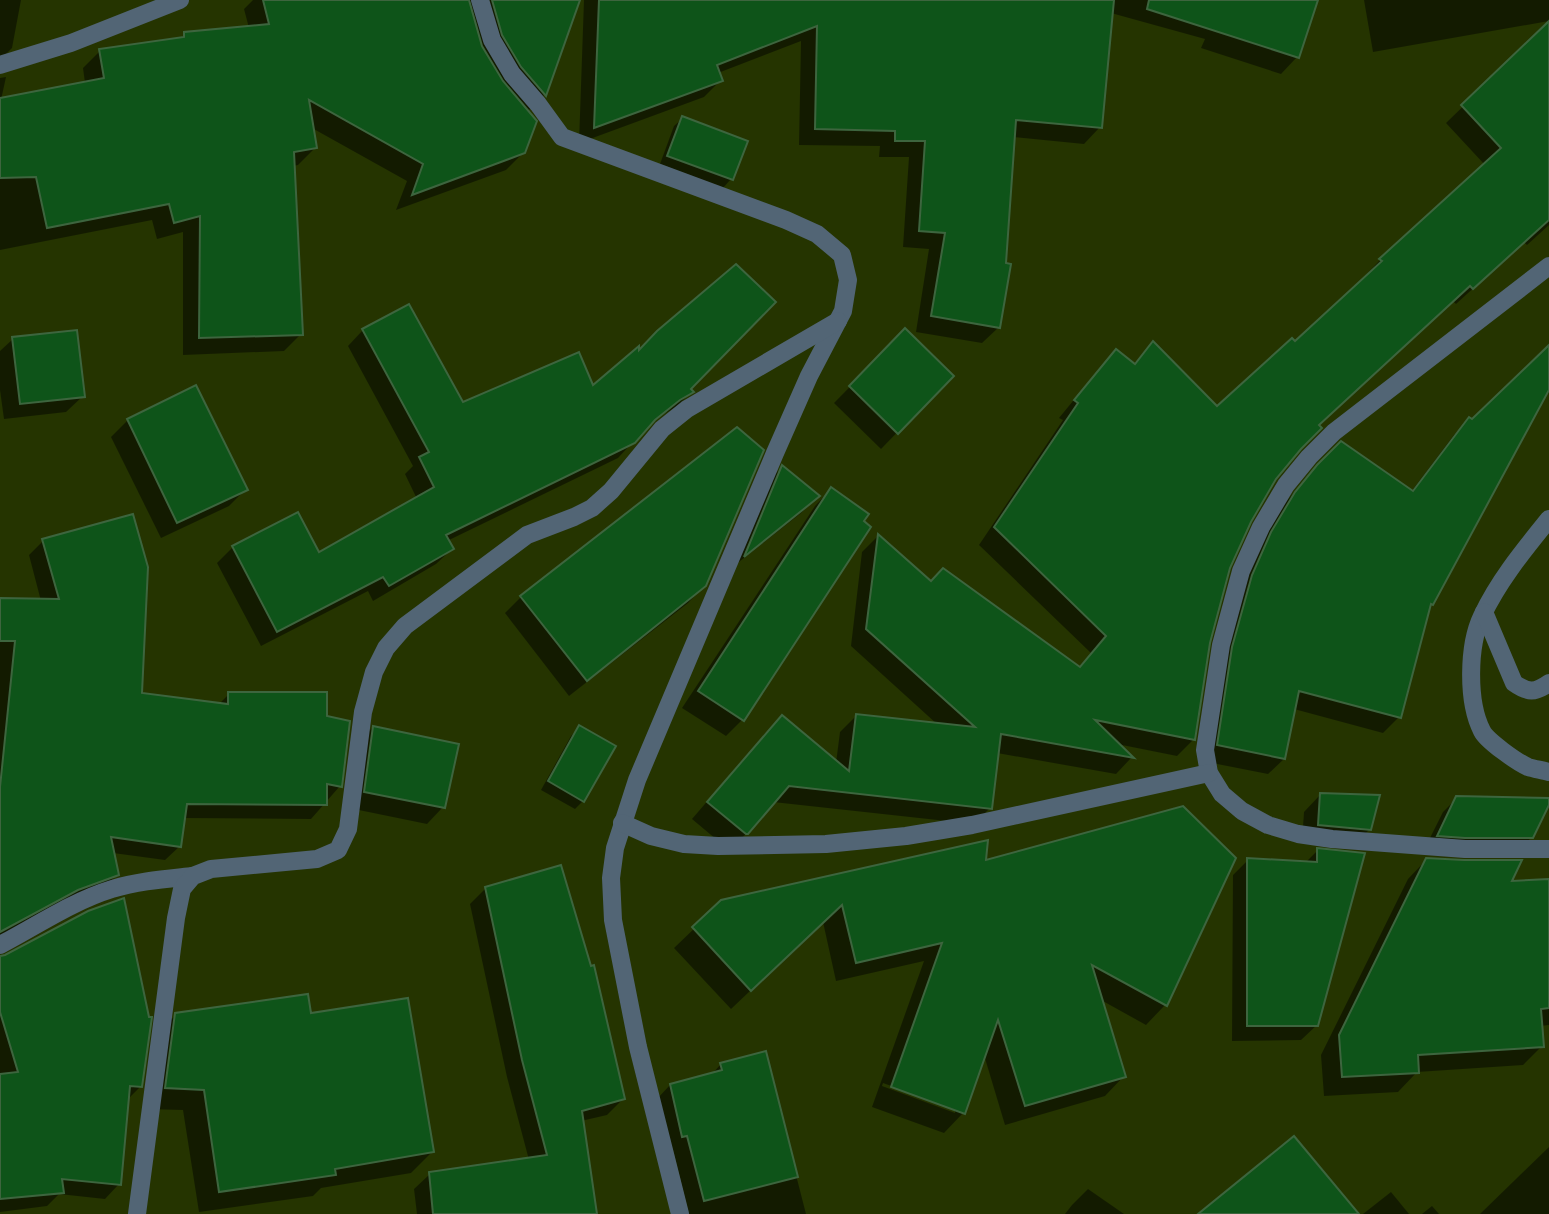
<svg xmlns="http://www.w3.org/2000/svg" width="1549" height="1214" font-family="Mulish,sans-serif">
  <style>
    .shadow { fill: #0007; fill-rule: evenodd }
    .building { fill: #0e5419; stroke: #3d653e; stroke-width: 2 }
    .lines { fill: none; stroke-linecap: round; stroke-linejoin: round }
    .minor { stroke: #526575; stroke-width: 18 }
  </style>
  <rect width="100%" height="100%" fill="#253400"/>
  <g class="shadow">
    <path d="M0 0H21L12 48 0 60Z"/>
    <path d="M253 0H578L544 95 527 112 524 152 506 170 396 210 407 181 312 128 315 148 298 165 293 166 301 334 284 351 183 355V232L157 239 152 220 0 250V78L6 77 1 100 85 83 83 68 100 51 180 39 185 34 249 28 244 9Z"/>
    <path d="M584 0H1316L1297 57 1281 74 1201 48 1205 39 1111 13 1100 127 1084 144 1013 137 999 327 982 343 916 332 929 249 903 247 909 157H879L880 146 799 145 801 41 718 73 721 80 704 97 579 143Z"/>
    <path d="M1364 0H1549V21L1373 52Z"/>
    <path d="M1549 23V225L1527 245 1524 242 1456 304 1453 301 1317 426 1275 478 1249 521 1228 567 1208 643 1193 740 1177 756 1117 744 1131 758 1116 774 997 753 990 808 974 824 773 802 747 833 729 850 692 819 765 734 782 718 836 763 840 732 857 715 938 725 851 646 862 552 878 536 931 583 1078 668 1091 653 979 545 1063 420 1059 418 1100 368 1116 351 1133 365 1153 343 1217 408 1295 343 1366 278 1364 277 1380 260 1485 165 1446 123Z"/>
    <path d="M683 118 746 142 731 179 723 188 660 164 674 126Z"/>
    <path d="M363 330 462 404 593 388 688 390 691 392 676 407 662 415 645 429 618 458 447 541 452 549 436 564 373 601 368 591 261 646 217 563 233 547 318 555 417 499 405 474 413 466 348 346Z"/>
    <path d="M905 331 952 376 881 449 834 403Z"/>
    <path d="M13 339 83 396 66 412 4 419 0 390V351Z"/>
    <path d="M1549 348V386L1429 606 1399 717 1383 733 1294 709 1284 759 1268 774 1202 761 1237 592 1280 509 1302 483 1341 443 1411 492 1454 435 1469 419 1472 421Z"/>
    <path d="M128 420 246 489 229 506 161 538 111 437Z"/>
    <path d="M782 467 817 497 801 513 730 569 766 484Z"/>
    <path d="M831 489 861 521 742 720 726 736 682 708 815 506Z"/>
    <path d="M43 541 141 695 218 705 229 694 325 717 340 786 311 819 183 818 180 846 165 860 113 853 117 875 102 889 0 937V600L41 601 29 555Z"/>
    <path d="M705 585 688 603 569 696 505 613 521 597Z"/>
    <path d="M373 727 443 807 427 824 349 808 357 744Z"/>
    <path d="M579 728 583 801 575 809 541 790 571 736Z"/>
    <path d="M1320 795 1369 830 1352 846 1302 842 1304 812Z"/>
    <path d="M1457 798 1549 800V801L1532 837 1518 850 1425 848 1443 812Z"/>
    <path d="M1318 850 1317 1025 1301 1040 1232 1041 1233 875 1248 860 1305 863Z"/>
    <path d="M1234 859 1165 1005 1146 1025 1101 1000 1124 1076 1105 1096 1005 1125 984 1055 963 1113 944 1133 872 1107 924 961 836 981 823 922 731 1009 674 948 722 902 984 862ZM883 1083 955 1109V1113L882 1086Z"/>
    <path d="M1427 859 1502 897 1549 879V1025L1540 1026 1542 1046 1523 1065 1417 1072 1398 1092 1324 1096 1321 1055 1408 879Z"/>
    <path d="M486 888 623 1099 607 1115 581 1121 595 1214H417L414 1189 430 1174 529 1160 507 1077 470 904Z"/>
    <path d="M0 958 141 1086 127 1100 119 1184 105 1199 59 1194 47 1206 0 1212Z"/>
    <path d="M176 1015H310L432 1152 411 1173 321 1188 313 1196 199 1212 183 1110 145 1109 154 1036Z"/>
    <path d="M765 1054 806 1214H689L673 1150 656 1100 670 1085 711 1075 721 1064Z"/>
    <path d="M1549 1147V1214H1480Z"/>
    <path d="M1088 1189 1124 1214H1065L1072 1205Z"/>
    <path d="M1391 1192 1409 1214H1363Z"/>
    <path d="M1432 1206 1439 1214H1422Z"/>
  </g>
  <g class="building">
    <path d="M263 0H469L482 46 503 81 537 121 525 153 412 195 423 164 309 100 317 148 294 152 303 335 199 338 200 216 174 223 169 204 47 228 36 177 0 178V98L104 78 99 49 184 37V32L269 24Z"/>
    <path d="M492 0H580L546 96 521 67 502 35Z"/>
    <path d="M599 0H1114L1102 128 1016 120 1006 263 1011 264 1000 328 931 316 945 233 919 231 925 141H895V131L815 129 817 26 717 65 723 81 594 128Z"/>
    <path d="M1149 0H1318L1299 58 1147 9Z"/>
    <path d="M1549 21V220L1473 289 1470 286 1319 425 1322 428 1301 449 1276 479 1251 522 1230 568 1210 643 1195 740 1095 720 1134 758 1001 734 992 809 789 786 748 834H746L707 802 782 715 849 771 856 714 975 727 866 629 878 534 931 581 943 568 1080 667 1106 636 994 527 1078 403 1074 400 1116 349 1135 364 1153 341 1217 406 1292 338 1295 341 1382 261 1379 259 1501 148 1461 105Z"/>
    <path d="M682 116 748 141 733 180 667 156Z"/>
    <path d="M736 264 776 302 691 389 694 392 680 400 655 420 635 443 446 535 454 549 389 586 383 577 277 632 232 546 298 512 319 552 434 487 419 457 429 452 362 329 409 304 463 402 579 352 593 385 639 346V350L657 331Z"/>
    <path d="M905 328 954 376 898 434 849 386Z"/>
    <path d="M77 330 85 397 20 404 12 337Z"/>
    <path d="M1549 345V390L1433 605 1431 604 1401 718 1299 691 1285 759 1217 745 1232 647 1252 575 1271 532 1295 492 1317 465 1341 441 1413 491 1469 417 1472 419Z"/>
    <path d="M196 385 248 490 177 523 127 419Z"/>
    <path d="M737 427 764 450 706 586 587 681 520 596Z"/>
    <path d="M782 465 820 496 744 557Z"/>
    <path d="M831 487 869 514 864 521 871 527 744 721 698 691Z"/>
    <path d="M133 514 148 567 142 693 228 704V692H327V716L350 721 342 787 327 784V805L187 804 181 847 111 837 119 875 78 890 0 932V787L15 641H0V598L59 599 42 539Z"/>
    <path d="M579 725 616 746 584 802 548 781Z"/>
    <path d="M373 726 459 744 445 808 364 792Z"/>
    <path d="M1320 793 1380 795 1371 830 1318 825Z"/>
    <path d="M1456 796 1549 798V805L1533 838H1465L1437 836Z"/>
    <path d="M1183 806 1236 858 1167 1006 1092 965 1126 1077 1025 1106 998 1020 965 1114 891 1087 942 943 856 963 842 905 751 991 692 927 721 900 988 840 986 860Z"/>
    <path d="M1317 848 1365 853 1318 1026H1247V858L1317 862Z"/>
    <path d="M1426 858 1464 860H1522L1512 881 1549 879V1008L1541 1009 1544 1047 1418 1055 1419 1073 1342 1077 1339 1035Z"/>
    <path d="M561 865 591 966 594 965 625 1099 582 1111 597 1214H433L429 1172 547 1155 522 1060 485 887Z"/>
    <path d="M124 898 149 1017H152L142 1087 130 1086 121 1185 62 1179 64 1193 0 1199V1074L18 1072 0 1012V956L5 955 88 911Z"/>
    <path d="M308 994 311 1013 408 998 434 1152 335 1169 336 1175 219 1192 204 1090 165 1088 175 1013Z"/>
    <path d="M766 1051 798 1177 704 1201 687 1136 682 1137 670 1084 722 1070 720 1063Z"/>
    <path d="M1294 1136 1359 1214H1198Z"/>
  </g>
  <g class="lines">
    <g class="minor">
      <path d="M480 0 492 40 512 74 538 104 562 137 786 220 817 234 842 255 848 280 843 311 809 376 775 453 637 780 615 848 611 878 613 920 638 1047 680 1214"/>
      <path d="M0 65 71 43 180 0"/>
      <path d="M1549 266 1334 432 1309 457 1286 485 1261 527 1241 571 1221 645 1205 750 1209 773 1222 794 1242 811 1268 825 1298 834 1332 839 1465 849H1549"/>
      <path d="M1549 519C1524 550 1499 580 1482 616 1468 645 1467 702 1482 731 1487 741 1517 762 1528 767 1534 769 1542 770 1549 772"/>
      <path d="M1484 612 1514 683C1528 693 1535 693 1549 683"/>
      <path d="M622 823 651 836 684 844 718 846 826 844 906 836 972 825 1209 773"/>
      <path d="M0 945C36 926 73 901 112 889 139 881 166 879 193 876"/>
      <path d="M137 1214 176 918 182 889 193 876 211 869 317 859 338 850 348 829 363 712 374 672 386 648 405 626 527 535 574 517 592 508 611 491 662 429 687 409 838 321"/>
    </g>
  </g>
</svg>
